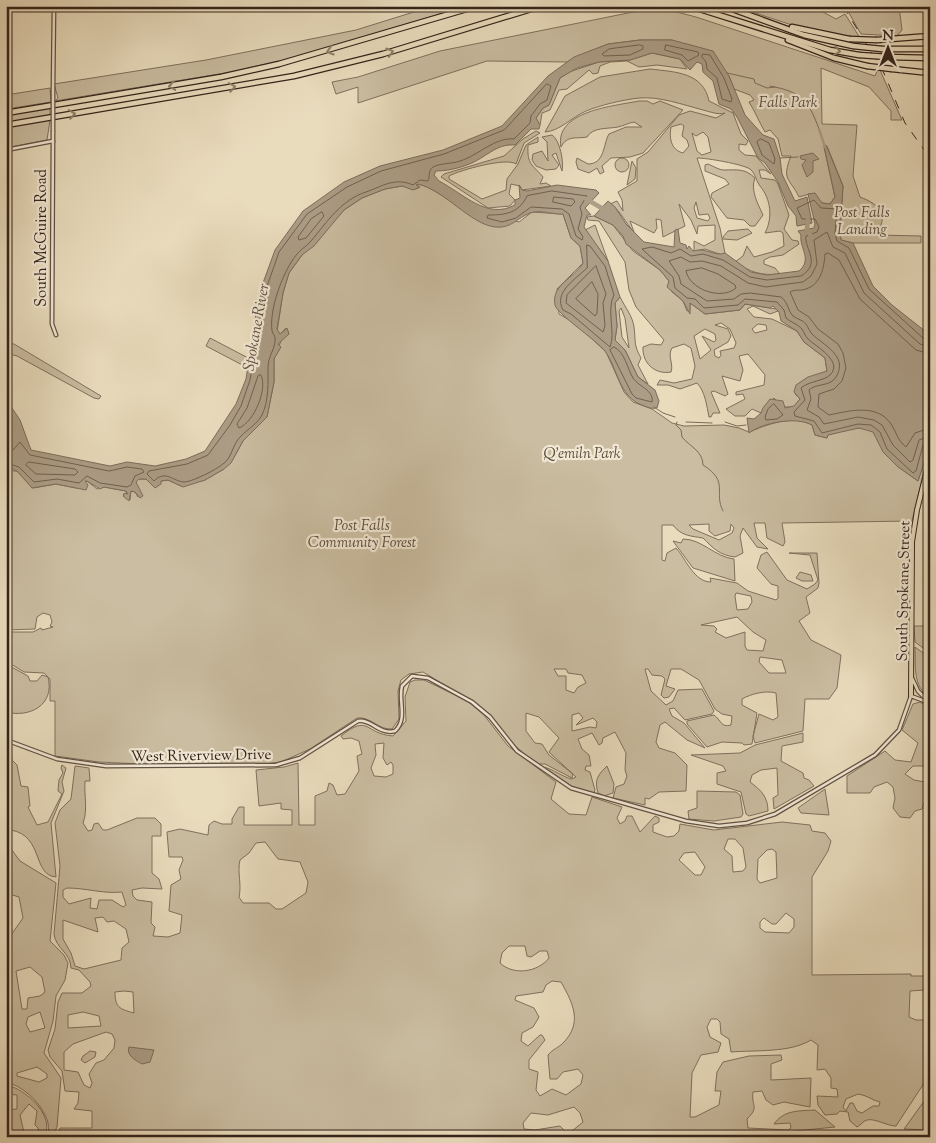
<svg xmlns="http://www.w3.org/2000/svg" width="936" height="1143" font-family="'Sorts Mill Goudy',serif">
  <style>
    .green { fill: #cabda1; stroke: #80705e; fill-rule: evenodd }
    .water { fill: #ac9d86; stroke: #7c6c5b }
    .lines { fill: none; stroke-linecap: round; stroke-linejoin: round }
    .shore { stroke: #706050; stroke-width: 1 }
    .stream { stroke: #7c6c5b; stroke-width: 1 }
    .canal { stroke: #ac9d86; stroke-width: 2.5 }
    .river { stroke: #ac9d86; stroke-width: 4.5 }
    .minor-casing { stroke: #625144; stroke-width: 5 }
    .major-casing { stroke: #35231b; stroke-width: 6 }
    .highway-casing { stroke: #35231b; stroke-width: 7 }
    .minor { stroke: #f1e8d4; stroke-width: 2.5 }
    .major { stroke: #e9dcbd; stroke-width: 4 }
    .highway { stroke: #e9dcbd; stroke-width: 4.5 }
    .rail { stroke: #35231b; stroke-width: 1; stroke-dasharray: 9 9; stroke-linecap: butt }
    .minor-bridge-casing { stroke: #625144; stroke-width: 5; stroke-linecap: butt }
    .highway-bridge-casing { stroke: #35231b; stroke-width: 7; stroke-linecap: butt }
    .minor-bridge { stroke: #f1e8d4; stroke-width: 2.5 }
    .highway-bridge { stroke: #e9dcbd; stroke-width: 4.5 }
    .oneway { stroke: #8f806c }
    .labels { text-anchor: middle; stroke-width: 4.5; stroke-linejoin: round; paint-order: stroke }
    .park-label { font-size: 15px; font-style: italic; fill: #5a4a3c; stroke: #f1e8d4 }
    .street-label { font-size: 15px; fill: #35231b; stroke: #f1e8d4 }
    .water-label { font-size: 16px; font-style: italic; fill: #5f4e40; stroke: #f1e8d4 }
  </style>
  <rect width="100%" height="100%" fill="#e9dcbd"/>
  <filter id="stains"><feTurbulence type="fractalNoise" baseFrequency=".004" numOctaves="4"/><feColorMatrix values="0 0 0 0 .2 0 0 0 0 .09 0 0 0 0 .02 0 0 0 .5 -.17"/></filter>
  <radialGradient id="worn" r=".72"><stop offset=".6" stop-color="#630" stop-opacity="0"/><stop offset="1" stop-color="#630" stop-opacity=".3"/></radialGradient>
  <g class="green">
    <path d="M433 6H466L293 58 231 72 55 101 58 98 54 84 206 60 356 30Z"/>
    <path d="M734 6H812L836 19 845 14 860 38 801 28Z"/>
    <path d="M845 6H899L902 30 897 36 861 34Z"/>
    <path d="M656 10 673 11 696 17 875 76 878 69 880 70 902 120H891V111L869 87 821 68 822 124 857 125 853 176 860 197C881 205 889 215 876 235L921 236V243H853L841 240 840 233 843 186 827 146 824 147 835 197 830 204 822 203 809 194 799 197C790 178 781 181 791 156H782L778 139 770 130 765 132C759 122 755 111 749 102L754 100 750 95 734 89 729 76 672 40H640L608 44 567 62 487 61 358 103V87L336 94 332 82 358 77 440 51 633 12Z"/>
    <path d="M652 53 680 59 687 69 657 65 639 67 627 61 610 62 600 66 598 73 593 74 589 70 567 89 559 90 550 110 542 113 540 125 536 122V118L543 108 549 105 560 78 569 72 599 62 630 60Z"/>
    <path d="M650 69C675 72 703 72 709 101L733 113 741 134 748 141 746 145 739 144V150L745 155 756 156 771 174 765 170H759L761 178 775 180 778 184 789 215 784 229 792 240 798 241 799 244 783 255 770 257 764 260V264L775 268 780 274C761 276 750 272 735 262L743 256 747 246 754 257 772 252 784 246 783 233 780 231 765 233C773 218 771 199 760 186 756 181 756 174 750 169 742 164 707 158 697 158L720 228 725 253 722 255 705 249 694 251V241L704 246 715 240V225L698 226 697 234 691 220 679 204 685 226 663 237 661 220 656 219 657 228 654 233 630 221 634 232C626 224 620 209 610 204L617 201 623 211 622 200 618 192 637 181V159L648 152 679 115 690 111 716 118 725 113C718 115 711 112 703 110 684 105 659 96 639 98 622 100 601 105 586 111 572 117 560 131 545 132L565 96 600 77ZM681 124 684 126 682 136 687 140 689 146 683 153C671 150 669 138 671 127ZM703 132 708 137 711 152 702 155 697 151 692 133 696 136ZM696 202 699 215 708 214 710 218 708 221 697 218 694 208Z"/>
    <path d="M50 88 51 102 6 109V95Z"/>
    <path d="M639 101H647L653 104 660 101 683 110 643 153 630 157 611 158 602 166 604 172 600 174 597 168 589 173 578 169 576 162 577 158 588 164C605 164 603 144 609 134L626 127H642L634 122C628 123 623 126 618 127 607 129 593 127 587 137 576 139 567 135 561 147 554 111 614 106 639 101Z"/>
    <path d="M50 108V115L6 123V114Z"/>
    <path d="M50 120 47 140 6 148V127Z"/>
    <path d="M536 131 540 133 524 143 516 164C507 157 460 170 449 176V179L482 199 506 190 507 179 518 164 526 145 538 137V142L528 145C527 165 532 164 543 177L540 184 546 183 551 186 522 190 520 186 511 184 509 194 515 200 510 206 488 208 441 177 444 174 504 156 523 139Z"/>
    <path d="M552 135C560 140 564 162 562 171L556 153 552 155 559 165 556 169 546 170 536 166 532 160 533 154 542 151 548 161 547 142 542 137Z"/>
    <circle cx="622" cy="165" r="7"/>
    <path d="M632 161 636 168 635 179 627 185Z"/>
    <path d="M708 164C713 166 719 170 724 170 736 170 745 168 755 178 750 190 758 204 763 215L755 226H750L744 220 727 218 711 197 712 193 729 184 725 179 705 171V165Z"/>
    <path d="M418 184 426 186 460 206 519 222 532 212 563 214 571 238 580 246 583 263 557 289 559 314 576 324 606 352 624 392 633 402 652 409 672 423 684 426 724 425 739 428 749 432C767 425 792 414 812 425L815 435 827 438 828 435C840 432 863 423 874 432 879 437 880 447 885 453 894 465 906 472 918 481L930 445 912 521 782 523 785 542 783 546 767 538 765 523H754L757 538 768 549 757 547 743 528 740 536 743 553 735 557C719 555 713 548 703 538 691 536 681 536 673 525H662V560L665 561 667 553 676 548C686 559 694 582 711 582L710 578 737 583 748 591 776 600 778 598V586L771 584 757 568 761 555 767 552 787 580 807 589 815 584 818 580 810 555 789 553H817L819 583 818 588 806 597 810 613 799 621 811 640 841 655 837 688 829 699H805L803 731 755 743 753 736 759 714 773 720 778 717 776 693C765 690 751 694 742 699V705L757 713 752 744 744 745 742 743 722 742 707 747 687 724V721L714 715C721 720 721 728 731 725L732 716 722 714 715 709 699 680 681 669H671L666 686 675 689 669 697 664 698 661 695 665 679 662 676 652 675 648 669H645L651 691 666 705 673 701 678 690 702 689 714 711 712 714 685 720 674 708 669 709 672 716 684 723 705 748 687 740 665 722 660 725 656 742 659 748 675 753 687 765 686 791 659 792 649 799 645 798V805L613 798 616 787 624 784 627 776 625 770 626 753 615 732 603 738 602 743 599 745 592 733 578 739 582 749 589 755 591 766H586L585 770 590 772 595 790 594 793 573 787 543 767C554 769 562 777 572 779L576 777 549 752 559 738 539 717 526 713V731L535 743 542 744 549 755 573 774 572 778 545 764H539L528 757 511 742 490 715 478 705 423 672 409 674 401 680 398 691 399 719 392 729C378 730 370 716 357 718L310 749 281 762 255 765H162L99 762 55 756V701H50V679L44 673 24 672 6 661V632H33L41 628 42 630 53 627 50 626 52 622 50 615 43 613 37 617 35 629 6 630V467L12 471H17L33 488 56 484 76 488 87 481 97 489 104 487 126 491 127 495 123 494 130 500 131 491 135 492 138 497 136 482 138 479H146L153 486 161 481 168 480 181 486 205 480 224 469 233 459 243 441 267 417 274 382V359L286 328 280 334 277 332 283 293 289 273 302 255 344 210 362 198 385 189 402 186 416 189 420 187 416 185ZM709 524V531L715 536 730 531 731 524 734 528 732 533 719 540 693 529 689 525ZM736 593 751 596 752 602 748 609 737 610 735 596ZM737 617 753 632 766 640 763 651 747 650 745 646V632L726 638 715 632 717 629 714 626 701 625ZM760 657 782 660 786 673H769L759 662ZM554 669H566L568 673 582 675 586 683 578 687 574 693 566 690V676H558ZM579 713 583 718 576 725 593 718 597 722 596 728 590 727 572 731V715Z"/>
    <path d="M594 216 613 225 633 251 660 270 669 281 672 292 683 301 687 311H690V303L705 314 740 310 745 304 776 309 778 311 770 314 753 306 747 309 754 317 772 319 797 331 804 342 825 358 827 371 795 394 800 399 794 407H783L774 398 761 413 752 409 745 416H735L726 409 745 399 743 394 736 395V392L764 385 765 375 748 354 739 356 743 370 740 381 722 376 728 394 725 396 714 391 711 392 720 413H713L711 417H709C707 407 705 391 697 383L680 389 668 385H657L660 380 674 383 692 379 695 366 691 348 684 344 672 348C667 356 674 364 671 372 655 375 642 363 643 347L651 344 661 345 664 340 636 307 629 290 625 262 599 221 588 220 587 217ZM721 323 730 329 736 343 734 348 720 351 721 355 719 358 715 356 714 350 728 342 731 336 728 329 715 325ZM758 324 766 325 767 330 755 333 752 329ZM705 329 715 334 716 340 714 342 702 336 711 350 700 359 694 336Z"/>
    <path d="M595 225 608 261 585 230Z"/>
    <path d="M748 229 752 233 737 240 723 239V237L728 231Z"/>
    <path d="M620 297C625 307 633 317 634 327 636 341 633 344 641 358L638 365 648 384 638 377 625 350 615 340 617 326 615 303ZM621 308 625 318 629 348 622 337 619 311Z"/>
    <path d="M210 338 252 360 250 369 206 346Z"/>
    <path d="M6 343 14 344 101 396 99 399 94 398 17 356 6 353Z"/>
    <path d="M683 539C702 539 715 557 734 559L735 581 693 568 673 541 681 543Z"/>
    <path d="M800 572 811 575 813 581H802L796 578Z"/>
    <path d="M914 626H930V653L915 642Z"/>
    <path d="M915 647 930 658V698C912 686 916 666 915 647Z"/>
    <path d="M6 664 28 676 30 681H37L42 675 48 677C55 705 30 718 6 712Z"/>
    <path d="M415 680H424L466 700 484 715 508 746 556 782 551 799 569 814 586 815 592 797 622 807 617 818 620 824 625 821 627 816H632L640 832 655 816 659 818V822L653 825V832L667 837 674 836 679 831 680 824 714 830 782 822 810 825 812 831 825 833 831 841 828 851 812 877V975L911 974V976H925L924 990 910 991 909 1017 916 1020H930V1074L896 1126C887 1126 875 1118 867 1120 863 1121 861 1125 857 1127L850 1121 848 1112 840 1111 837 1114 825 1115 818 1105 817 1096 838 1097 837 1089 831 1088V1078L825 1069 817 1070 818 1045 811 1040C790 1053 755 1050 731 1052L729 1039 721 1034 720 1022 717 1019H711L707 1027 710 1037 721 1043 718 1052 701 1055 692 1073 690 1117H695L719 1105 721 1091H715L717 1072 723 1062 749 1056 781 1055 782 1060 771 1064V1080L811 1078 810 1107 784 1102 773 1105 766 1100 762 1091 753 1092C751 1107 760 1106 747 1119L748 1128 788 1130 791 1128 790 1123 774 1124C784 1110 798 1111 815 1110L835 1127 795 1131 783 1137H58L60 1128H92V1111L74 1109 78 1103 79 1092 65 1091 62 1071 50 1057 48 1050 55 1029 58 1002 62 993H82L91 986 90 982 79 970 71 968C71 953 56 949 54 934L60 866 55 823 60 810 71 799 75 766 89 768 90 781H85C84 796 88 810 83 823L88 831 92 830 94 824 98 823 103 830H107L137 818H155L161 824V836H152V873L159 879 162 889 142 888 132 890 133 896 137 900 152 902 151 923 155 927 153 936 168 937 180 933 182 915 169 911 171 885 181 879 179 870 183 860 182 857H169L167 832 180 829 208 835 209 825 214 821 222 824H232V819L239 807H244V825H292V810L281 809V803L259 806 256 770 284 767 298 763 299 825H315V796L327 791 329 783 333 785 337 795 345 794 359 771 357 756 362 754 359 741 351 738 343 739 341 736C370 713 364 734 393 736L406 721 405 697 410 682ZM384 743 383 758 387 765 391 762 393 765V774L386 777 374 776 371 768 376 755 375 744ZM728 839H735L743 848 746 867 743 871 733 872 732 856 724 849ZM265 842 278 859 300 862 308 882 306 893 282 909H276L269 903H243L239 897C242 884 237 873 240 860L249 853 256 843ZM772 849 776 852 777 878 760 883 757 879 758 859 767 850ZM695 852 705 867 701 875H695L679 860 684 853ZM67 888C87 888 102 894 122 892L126 905 123 907 112 900H99L97 909 90 908 91 898 69 904 63 897V890ZM786 913 794 919V927L789 933 765 932 760 928V922L764 918 772 924H776ZM103 917 107 922 114 921 126 929 129 942 122 948 121 960 84 969 75 966 71 953 63 939V920L98 932 95 918ZM509 946H525L527 956 531 957 540 951H547L549 958C538 972 514 976 500 963L502 953ZM552 981 561 982C573 1003 583 1023 563 1043 558 1048 553 1049 548 1055L550 1079H557L563 1072 578 1069 583 1075 581 1084 566 1095 552 1089 540 1096 536 1090 538 1072 529 1069V1060L545 1040 542 1035H540L528 1046 521 1041 522 1033 533 1027 539 1017 534 1008 515 1000 516 996 543 992 546 985ZM124 991 133 992 134 1013C119 1009 115 1007 115 992ZM83 1012 99 1016 101 1026 68 1028V1015ZM106 1032 112 1034 115 1040 114 1048 104 1060 96 1063 89 1074 92 1083 90 1088 84 1085 78 1072 64 1070V1052L73 1044ZM858 1094C867 1095 871 1100 880 1102L879 1106H873L862 1113 857 1111 853 1103H850L846 1111 843 1107 846 1099ZM574 1107 580 1113 583 1122 572 1131H565L560 1126 535 1130 524 1129 523 1123 531 1113 548 1115Z"/>
    <path d="M920 702 930 708V771L924 766H913L905 774 914 780 930 783V803H924L922 809 915 811 910 818 900 817 893 808 895 798 893 787 887 782 874 787 870 793H847V776L885 751 895 760 911 762 918 743 902 730 913 704Z"/>
    <path d="M803 733V742L782 746 781 761 803 773 804 778 809 780 814 786 774 809 773 798 778 795 777 768 761 770 752 775 750 782C761 790 768 797 768 811L749 816 746 814 741 792 717 784V773L726 771 723 766 691 755 740 753 755 745Z"/>
    <path d="M6 743 11 746 12 760 17 765 21 786 28 787 30 806 28 807 37 825 48 822 62 794 58 791 59 780 63 773 61 768 62 765 66 768 62 782 64 791 51 823 56 877C32 875 44 836 11 830L6 834Z"/>
    <path d="M607 766 614 784 613 793 604 796 598 793C594 779 598 775 607 766Z"/>
    <path d="M825 789 829 815 801 813 798 808Z"/>
    <path d="M697 791 736 792 740 795 743 814 741 817 714 821 689 819 688 811 697 808Z"/>
    <path d="M6 842 20 861 56 883 50 941 64 955 68 963 65 980 56 996 53 1021 44 1053 61 1078 57 1127 52 1137 49 1134C48 1127 49 1121 45 1115 38 1100 22 1086 6 1082V934L11 935 23 918 19 897 6 893ZM30 967 42 977 45 992 40 996 28 998 27 1009H22L16 971ZM40 1012 45 1028 30 1032 26 1024 28 1017ZM37 1067 47 1074V1078L39 1082 17 1076V1073Z"/>
    <path d="M90 1051 96 1052 95 1057 85 1063 81 1060 83 1056Z"/>
    <path d="M6 1085C22 1088 42 1105 46 1121 48 1127 45 1131 48 1137H40L38 1128 35 1125 37 1111 29 1104 20 1115 25 1137H6V1110L17 1109V1095L6 1094Z"/>
    <path d="M930 1093V1130L904 1129Z"/>
  </g>
  <g class="water">
    <path d="M640 40H672L713 51 729 76 745 115 763 135 774 139 780 158 782 174 795 201 807 197 812 223 797 226 796 216 788 206 778 182 765 163 758 158 737 117 731 109 719 104 713 81 703 72 702 64 697 62 690 70 680 59 652 53 630 60 599 62 577 68 560 78 549 105 543 108 536 118 540 125 539 129H531L515 145C501 144 494 150 481 158 469 166 450 171 436 171L434 175 439 181C464 194 487 220 515 205V200L520 198 519 185 522 190 527 191 557 185 596 190 599 193 585 208 591 215H587L584 227 608 261 620 297 615 303 617 326 615 340 625 350 638 377 655 390 659 401 657 408C651 409 647 407 642 405 619 397 618 369 605 351 596 340 556 313 555 305 551 284 575 278 583 263L580 246 571 238 563 214C553 215 540 209 530 213 517 218 511 229 495 227 470 224 446 191 418 184L416 185 420 187 413 190 402 186 385 189 362 198 344 210 314 246 302 255 289 273 283 293 277 329 280 334 287 328 289 334 278 344 281 347 274 359V382L267 417 243 441 231 463 224 469 205 480 183 487 168 480 161 481V484L155 488 146 479H139L136 482 143 496 140 498 135 492 131 491 129 501 123 496 125 493 128 494 126 491 104 487 100 489 87 481H85L88 485 86 490 56 484 32 488 17 471 6 467V446L12 441 9 436H6V399L20 420 31 450 110 466 127 462 155 466 186 459 205 451 236 404 246 379 259 294 275 250 303 211 344 182 380 166 443 150 502 126 548 76 574 57 608 44Z"/>
    <path d="M826 145 843 186 840 233 841 240 853 243 873 286 892 305 930 335V445L918 481 898 467 883 452 873 432 859 428 828 435 827 438 815 435 812 425C796 416 762 423 749 433L747 418 754 419 761 413 763 408 770 399 783 401 785 408 794 406 800 399 794 392 796 385 808 377 827 371 825 358 804 342 797 331 781 321 779 312 773 306 770 308 745 304 740 310 705 314 690 303V314L683 301 667 287 669 281 660 270 626 244 623 236 613 225 594 216 608 201 615 207 626 224 644 242 674 247 675 230 678 229 680 243 686 245 687 249 689 246 693 251C706 247 715 257 725 253L751 272 767 275 799 271C813 259 799 248 801 235L798 231 814 228 815 224 808 194 815 193 822 203 830 204 835 197 824 146Z"/>
    <path d="M813 153 819 159 813 161V172L807 177 802 165 806 160 801 159 800 156Z"/>
    <path d="M129 1047 154 1050 150 1062 142 1064C135 1060 126 1055 129 1047Z"/>
  </g>
  <g class="lines">
    <g class="shore">
      <path d="M640 45 643 46V49L630 55 604 56 602 54 609 49Z"/>
      <path d="M666 45 698 52 699 55 688 61 682 55 665 50Z"/>
      <path d="M703 54 710 55 724 78 732 99 731 102 722 99 717 78 707 69 706 62 702 57Z"/>
      <path d="M547 84 551 86 547 100 540 104 531 116 530 123 514 139C495 137 479 155 460 161 452 164 440 163 433 167 428 170 430 177 428 181L420 180 413 185C395 177 383 186 366 192 341 200 327 222 311 241 307 246 301 249 297 254 283 271 269 309 272 331 273 334 275 336 275 338 276 348 268 356 268 367 268 381 269 401 262 415 257 424 248 429 241 436 234 443 233 451 228 459 223 467 194 481 185 482 173 482 166 469 154 481L147 474 149 471 187 464 208 455 230 425 241 406 250 380 264 295 279 252 307 214 347 187 381 171 444 154 504 130Z"/>
      <path d="M761 139 769 143 775 159 774 164 762 155 757 142Z"/>
      <path d="M552 191 587 196 580 207 582 214 578 229 583 237 582 240 576 236 569 214 562 209 531 207 516 218 502 222 487 218 488 215C506 215 519 213 527 196Z"/>
      <path d="M554 197 573 199 575 202 571 206 553 202Z"/>
      <path d="M322 212 324 216 306 238 299 240 298 237 311 219Z"/>
      <path d="M587 245 590 246 605 266 614 295C606 309 616 334 610 347L571 314 563 310C553 292 576 279 587 268Z"/>
      <path d="M596 266 606 294 603 303 605 326 603 332 566 303 567 295Z"/>
      <path d="M702 268 718 274 735 285 736 288C721 301 689 289 686 271Z"/>
      <path d="M592 282 598 294 597 313 595 316 576 299Z"/>
      <path d="M930 340 924 339 869 289 849 248 837 241 835 233 837 209 821 208 814 200 797 208 802 219H815L819 227 817 232 806 236C804 249 822 263 801 276L767 280 750 277 723 260 703 254 691 256 680 249 671 253 652 247 642 249 673 277 675 288 687 298 695 299 704 308 738 305 745 299 777 302 784 310 786 318C790 322 798 324 802 329 804 332 805 336 808 339 815 346 844 361 830 375 824 381 809 381 801 388L805 400 794 412 795 416 814 421 822 433 858 424 871 425 880 432 887 449 913 473 916 471 923 445 930 442"/>
      <path d="M614 347C625 352 627 368 633 378 639 387 654 390 652 402L636 398 632 394 610 350Z"/>
      <path d="M930 347 920 344 864 293 845 253 833 247 827 232 814 240 817 264 811 276 803 282 780 285 766 287 748 283 721 266 702 261 690 262 681 257 669 261 679 276 681 284 707 301 734 299 741 294 750 293 781 297C788 302 788 311 793 316 797 319 803 320 806 324 808 327 810 332 812 334 823 345 849 356 836 377 830 387 816 383 809 390L811 399 807 410 819 417 824 424 858 417 874 420 882 425 893 445 910 462 913 460 919 440 930 436"/>
      <path d="M930 354 916 350 860 299 839 260 828 253 825 254C824 268 821 284 806 289 800 291 795 289 790 292L798 310 809 317 818 329 838 344 843 353 846 368 842 381 834 389 819 394 818 407 829 415C849 411 877 403 891 424 897 433 897 440 906 447L915 433 930 428"/>
      <path d="M261 375C268 389 254 422 239 428L237 424 247 408 258 376Z"/>
      <path d="M774 404 783 415 777 419 766 420 765 417 768 409Z"/>
      <path d="M6 451 13 450 20 442 30 455 109 471 127 467 142 469 144 472 135 476 131 485 127 487 100 483 87 476 79 483 57 479 34 482 19 467 6 463"/>
      <path d="M29 462 75 469 78 472 75 475 36 474 26 465Z"/>
    </g>
    <g class="stream">
      <path d="M727 73 754 79 755 83 767 88 775 87"/>
      <path d="M770 86C801 92 808 99 819 129"/>
      <path d="M780 158 798 157"/>
      <path d="M654 407 663 413 675 417"/>
      <path d="M677 422 676 425 681 430 682 437C689 446 703 451 703 465 730 482 713 492 723 511"/>
      <path d="M686 422 712 423"/>
      <path d="M725 422 737 426 746 425"/>
    </g>
    <path class="canal" d="M819 129 825 147"/>
    <g class="river">
      <path d="M586 199 605 210"/>
      <path d="M808 219 807 229 810 234"/>
    </g>
    <g class="minor-casing">
      <g id="minor">
        <path d="M53 90 54 6"/>
        <path d="M53 132 52 324 56 335"/>
        <path d="M6 150 53 141"/>
        <path d="M912 678 918 691 925 698"/>
        <path d="M6 740 57 759 106 766 276 765 300 758 358 721C372 719 379 735 395 731 408 719 398 701 402 686L412 676 428 678 472 702 490 717 517 751 571 788 686 821 719 826 747 823 775 814 875 755 899 730 911 696 930 703"/>
      </g>
    </g>
    <g class="major-casing">
      <path id="major" d="M911 696 912 542 917 510 930 458"/>
    </g>
    <g class="highway-casing">
      <g id="highway">
        <path d="M690 6 830 50 859 55"/>
        <path d="M724 6 804 35 853 46"/>
        <path d="M792 27 849 39"/>
        <path d="M788 40 834 58 867 66"/>
        <path d="M877 40 930 36"/>
        <path d="M882 49H930"/>
        <path d="M888 57 930 58"/>
        <path d="M892 69 930 73"/>
        <path d="M6 113 221 77 279 64 477 6"/>
        <path d="M6 125 294 76 383 54 541 6"/>
      </g>
    </g>
    <use href="#minor" class="minor"/>
    <use href="#major" class="major"/>
    <use href="#highway" class="highway"/>
    <path class="rail" d="M843 6 883 71 905 123 930 158"/>
    <g class="minor-bridge-casing">
      <path id="minor-bridge" d="M53 132V90"/>
    </g>
    <g class="highway-bridge-casing">
      <g id="highway-bridge">
        <path d="M849 39 877 40"/>
        <path d="M853 46 882 49"/>
        <path d="M859 55 888 57"/>
        <path d="M867 66 892 69"/>
      </g>
    </g>
    <use href="#minor-bridge" class="minor-bridge"/>
    <use href="#highway-bridge" class="highway-bridge"/>
  </g>
  <defs><path id="oneway-chevron" d="M-2-3.5L2.5 0L-2 3.5" fill="none" stroke-width="1.6" stroke-linecap="round" stroke-linejoin="round" transform="scale(1.25)"/></defs>
  <g class="oneway">
    <use href="#oneway-chevron" transform="translate(330 51) rotate(164)"/>
    <use href="#oneway-chevron" transform="translate(837 51) rotate(11)"/>
    <use href="#oneway-chevron" transform="translate(390 52) rotate(-17)"/>
    <use href="#oneway-chevron" transform="translate(172 86) rotate(170)"/>
    <use href="#oneway-chevron" transform="translate(232 87) rotate(-10)"/>
    <use href="#oneway-chevron" transform="translate(72 114) rotate(-9)"/>
  </g>
  <g class="labels">
    <g class="park-label">
      <text x="788" y="107">Falls Park</text>
      <text x="862" y="217">Post Falls<tspan x="862" dy="17">Landing</tspan></text>
      <text x="582" y="458">Q'emiln Park</text>
      <text x="362" y="530">Post Falls<tspan x="362" dy="17">Community Forest</tspan></text>
    </g>
    <g class="street-label">
      <text transform="translate(41 238) rotate(-90)" y="5">South McGuire Road</text>
      <text transform="translate(903 591) rotate(-89)" y="5">South Spokane Street</text>
      <text transform="translate(201 755) rotate(-1)" y="5">West Riverview Drive</text>
    </g>
    <g class="water-label">
      <text transform="translate(255 327) rotate(-80)" y="6">Spokane River</text>
    </g>
  </g>
  <rect width="936" height="1143" fill="none" stroke="#e9dcbd" stroke-width="25"/>
  <rect x="8" y="8" width="921" height="1128" fill="none" stroke="#35231b" stroke-width="2.5"/>
  <rect x="12" y="12" width="911" height="1118" fill="none" stroke="#35231b"/>
  <g transform="translate(888 48)" stroke="#f1e8d4" stroke-width="4" paint-order="stroke">
  <path d="M0-4L9 19L0 12L-9 19Z" fill="#35231b"/>
  <text y="-8" font-size="14" font-weight="bold" text-anchor="middle" fill="#35231b">N</text>
  </g>
  <rect width="100%" height="100%" filter="url(#stains)"/>
  <rect width="100%" height="100%" fill="url(#worn)"/>
</svg>
